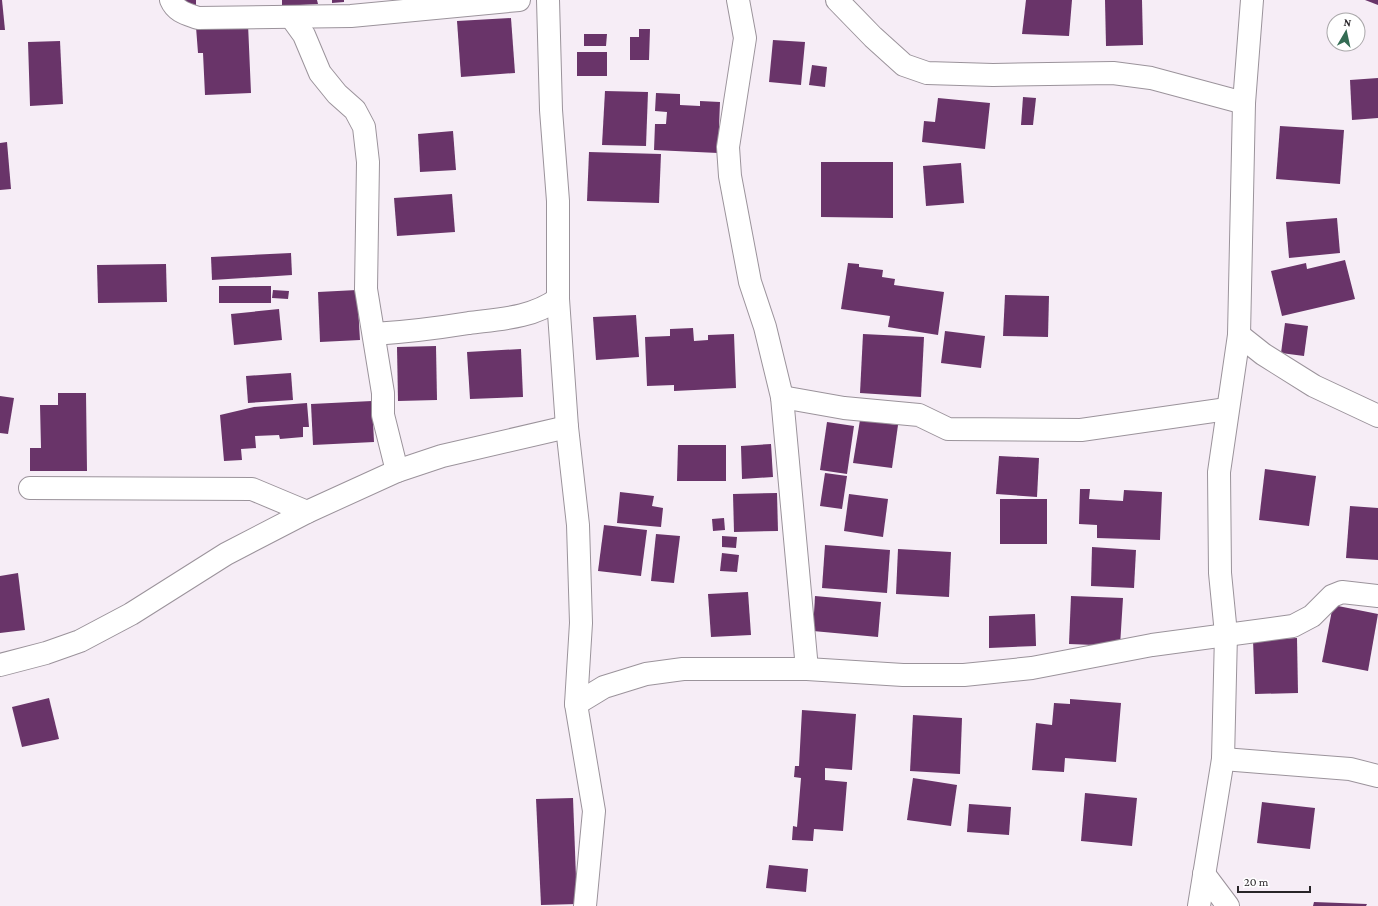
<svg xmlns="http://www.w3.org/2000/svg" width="1378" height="906" font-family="'Crimson Pro',serif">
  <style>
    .building { fill: #693469 }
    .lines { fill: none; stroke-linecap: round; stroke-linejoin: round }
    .minor-casing { stroke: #9b939b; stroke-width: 24 }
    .tertiary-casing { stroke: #9b939b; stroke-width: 24 }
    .minor { stroke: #fff; stroke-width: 22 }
    .tertiary { stroke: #fff; stroke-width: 22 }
  </style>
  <rect width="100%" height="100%" fill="#f6edf6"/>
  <g class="building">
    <path d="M0 0H2L5 30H0Z"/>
    <path d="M183 0H196V10Z"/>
    <path d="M282 0H317L318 4 282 6Z"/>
    <path d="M332 0H344V2L332 3Z"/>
    <path d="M1026 0H1072L1069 36 1022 34Z"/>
    <path d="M1105 0H1142L1143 45 1106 46Z"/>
    <path d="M1365 0H1378V5Z"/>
    <path d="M511 18 515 73 461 77 457 21Z"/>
    <path d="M248 24 251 93 205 95 203 53H198L196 27Z"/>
    <path d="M639 29H650L649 60H630V37H639Z"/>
    <path d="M584 34H607L606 46H584Z"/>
    <path d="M773 40 805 42 801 85 769 82Z"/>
    <path d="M60 41 63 104 30 106 28 42Z"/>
    <rect x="577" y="52" width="30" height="24"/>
    <path d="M812 65 827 67 825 87 809 85Z"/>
    <path d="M1378 78V118L1352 120 1350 80Z"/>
    <path d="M605 91 648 92 646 146 602 145Z"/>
    <path d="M656 93 680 94V105L700 106V101L720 102 718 153 654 150 655 124H666L667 112 655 111Z"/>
    <path d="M1023 97 1036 98 1033 125H1021Z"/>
    <path d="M938 98 990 103 985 149 922 142 924 121 935 122Z"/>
    <path d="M1280 126 1344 130 1340 184 1276 179Z"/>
    <path d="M453 131 456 170 420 172 418 134Z"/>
    <path d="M7 142 11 189 0 190V143Z"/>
    <path d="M589 152 661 154 659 203 587 201Z"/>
    <path d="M821 162H893V218L821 217Z"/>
    <path d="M961 163 964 203 926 206 923 166Z"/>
    <path d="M452 194 455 232 397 236 394 198Z"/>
    <path d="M1337 218 1340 253 1289 258 1286 222Z"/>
    <path d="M291 253 292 275 212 280 211 257Z"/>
    <path d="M1345 260 1355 299 1282 316 1271 271 1306 263 1307 269Z"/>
    <path d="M848 263 859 264V267L883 270 882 277 895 279 894 285 944 292 938 335 888 327 890 316 841 309Z"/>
    <path d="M166 264 167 302 98 303 97 265Z"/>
    <rect x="219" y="286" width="52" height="17"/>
    <path d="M273 290 289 291 288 299 272 298Z"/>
    <path d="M357 290 360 340 320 342 318 292Z"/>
    <path d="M1005 295 1049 296 1048 337 1003 336Z"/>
    <path d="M279 309 282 340 234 345 231 314Z"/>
    <path d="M636 315 639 357 596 360 593 317Z"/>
    <path d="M1285 323 1308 326 1304 356 1281 353Z"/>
    <path d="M693 328 694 341 708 340V335L734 334 736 388 674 391V385L647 386 645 337 670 336V329Z"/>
    <path d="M945 331 985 336 981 368 941 363Z"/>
    <path d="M863 334 924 337 921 397 860 393Z"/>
    <path d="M436 346 437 400 398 401 397 347Z"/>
    <path d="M521 349 523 397 470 399 467 352Z"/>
    <path d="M291 373 293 400 248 403 246 376Z"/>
    <path d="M58 393H86L87 471H30V448H41L40 405H58Z"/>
    <path d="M0 396 14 398 8 434 0 433Z"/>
    <path d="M372 401 374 442 313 445 311 404Z"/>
    <path d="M307 403 309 427H303V437L280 439 279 435 255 436 256 448 241 449 242 460 224 461 220 415 254 407Z"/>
    <path d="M860 420 898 425 892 468 853 463Z"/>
    <path d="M827 422 854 426 847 474 820 470Z"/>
    <path d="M771 444 773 477 742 479 741 446Z"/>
    <path d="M678 445H726V481H677Z"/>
    <path d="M999 456 1039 458 1037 497 996 494Z"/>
    <path d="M1265 469 1316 476 1309 526 1259 520Z"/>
    <path d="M825 473 847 476 842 509 820 506Z"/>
    <path d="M1080 489H1090L1089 499 1123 501 1124 490 1162 492 1160 540 1097 538V525L1079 524Z"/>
    <path d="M620 492 654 496 652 506 663 508 661 527 617 523Z"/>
    <path d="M777 493 778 531 734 532 733 494Z"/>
    <path d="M849 494 888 499 883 537 844 531Z"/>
    <rect x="1000" y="499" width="47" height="45"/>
    <path d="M1350 506 1378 508V560L1346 558Z"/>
    <path d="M724 518 725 530 713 531 712 519Z"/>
    <path d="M604 525 647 530 641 576 598 571Z"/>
    <path d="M656 534 680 536 674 583 651 581Z"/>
    <path d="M722 536 737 537 736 548 722 547Z"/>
    <path d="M825 545 890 550 887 593 822 588Z"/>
    <path d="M1092 547 1136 550 1134 588 1091 586Z"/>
    <path d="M898 549 951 552 949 597 896 594Z"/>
    <path d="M722 553 739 555 737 572 720 571Z"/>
    <path d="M18 573 25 630 0 633V576Z"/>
    <path d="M748 592 751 635 711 637 708 594Z"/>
    <path d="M815 596 881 602 878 637 813 631Z"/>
    <path d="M1071 596 1123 598 1120 646 1069 644Z"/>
    <path d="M1333 605 1378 614 1368 671 1322 662Z"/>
    <path d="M1035 614 1036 646 989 648V616Z"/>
    <path d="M1297 638 1298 693 1255 694 1253 640Z"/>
    <path d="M49 698 59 739 22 747 12 707Z"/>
    <path d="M1070 699 1121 703 1116 762 1065 758 1064 772 1032 770 1036 723 1052 725 1054 703 1070 704Z"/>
    <path d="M802 710 856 714 852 770 825 768V780L847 782 843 831 814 829 813 841 792 840 793 826 797 827 801 778 794 777 795 766H799Z"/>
    <path d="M913 715 962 718 960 774 910 771Z"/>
    <path d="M913 778 957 785 951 826 907 820Z"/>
    <path d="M1085 793 1137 798 1132 846 1081 841Z"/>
    <path d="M573 798 577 904 541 905 536 799Z"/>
    <path d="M1262 802 1315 808 1310 849 1257 843Z"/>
    <path d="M969 804 1011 807 1009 835 967 832Z"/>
    <path d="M769 865 808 869 806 892 766 888Z"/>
    <path d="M1314 902 1367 904 1366 906H1313Z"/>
  </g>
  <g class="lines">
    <g class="minor-casing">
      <g id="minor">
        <path d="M171 0C176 12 187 14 198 18L351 16 519 0"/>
        <path d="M548 0 551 110 558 201V299L567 427 578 525 581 623 576 704 594 811 585 906"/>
        <path d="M738 0 745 38 728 147 730 176 750 282 765 327 782 397 807 669"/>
        <path d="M837 0 873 37 904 65 927 73 993 75 1113 73 1151 78 1244 103"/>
        <path d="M291 17 304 35 320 73 337 94 355 110 364 127 368 162 366 289 383 393V415L397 471"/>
        <path d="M374 334C406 332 438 328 469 323 500 319 532 318 558 299"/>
        <path d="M1239 335 1263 354 1314 386 1378 416"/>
        <path d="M782 397 844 408 919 415 948 429 1081 430 1227 409"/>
        <path d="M30 488 252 489 307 512"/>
        <path d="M0 665 46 653 80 641 131 614 226 554 307 512 397 471 442 456 567 427"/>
        <path d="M576 704 604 687 646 674 683 669H807L903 675H964L1032 668 1152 645 1293 626 1312 616 1332 596 1342 592 1378 596"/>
        <path d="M1223 759 1350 769 1378 776"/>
        <path d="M1204 874 1228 906"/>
      </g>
    </g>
    <g class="tertiary-casing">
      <path id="tertiary" d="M1199 906 1223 759 1226 634 1220 573 1219 472 1239 335 1244 103 1252 0"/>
    </g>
    <use href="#minor" class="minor"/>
    <use href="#tertiary" class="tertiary"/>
  </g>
  <g transform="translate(1346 32) rotate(9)"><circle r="19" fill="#ffffff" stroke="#a9a7a9"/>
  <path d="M0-3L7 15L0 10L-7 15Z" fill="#346c54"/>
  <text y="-6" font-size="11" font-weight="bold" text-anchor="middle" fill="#282428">N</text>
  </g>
  <path d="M1238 886v6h72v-6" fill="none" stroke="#282428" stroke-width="2"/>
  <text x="1244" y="886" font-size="12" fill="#282428" stroke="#ffffff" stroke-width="3" paint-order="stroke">20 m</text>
</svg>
